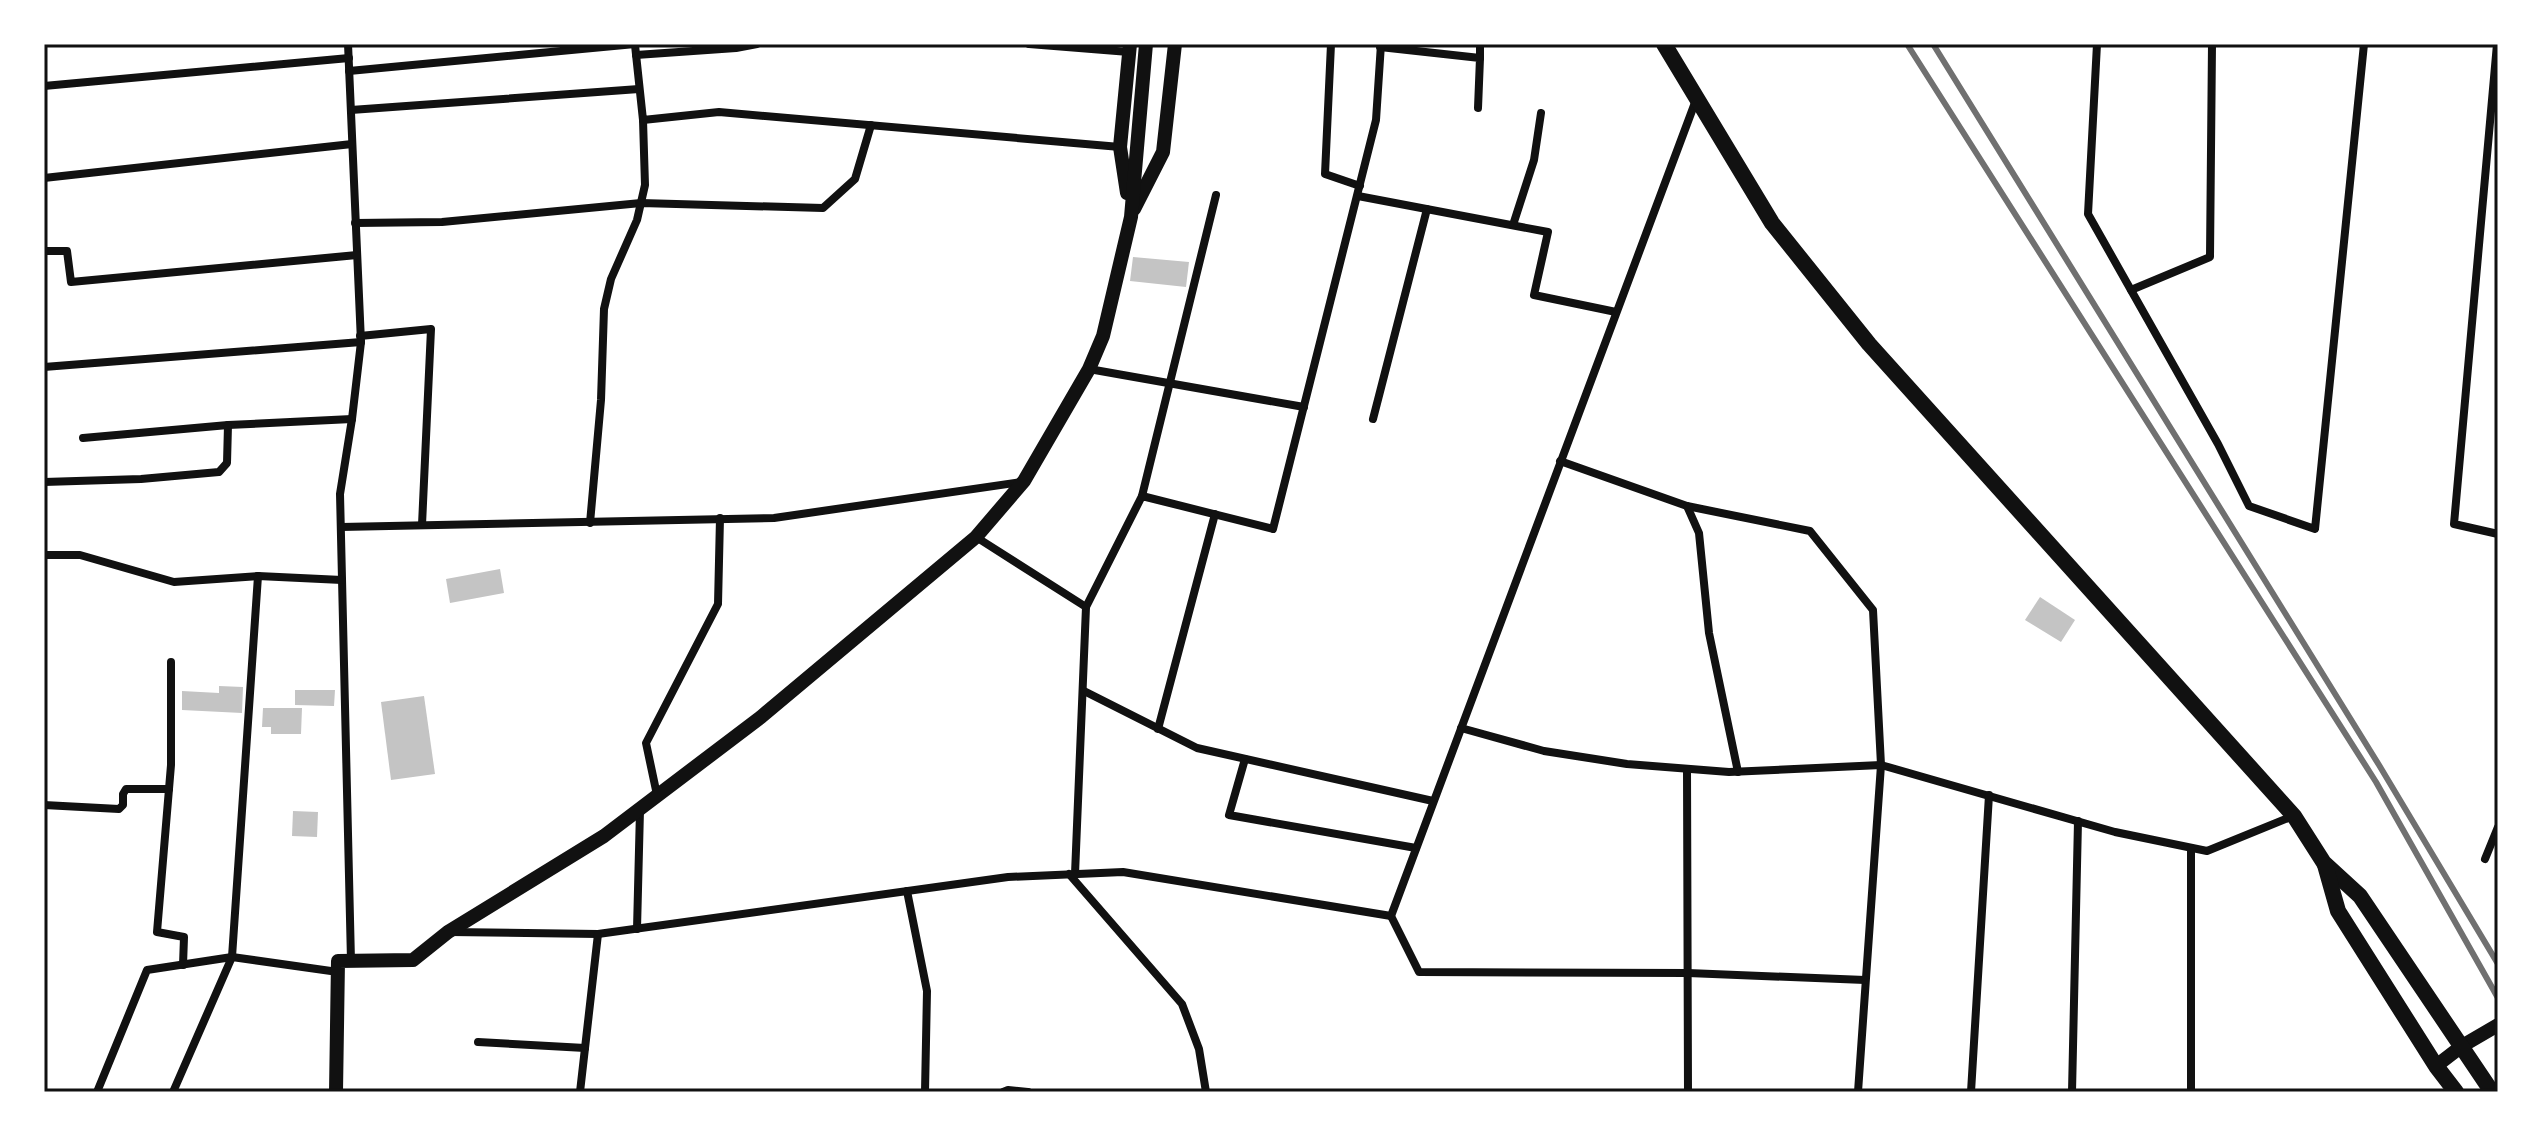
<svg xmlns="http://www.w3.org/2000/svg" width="2542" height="1136" font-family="'Alegreya Sans',sans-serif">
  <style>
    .building { fill: #c4c4c4 }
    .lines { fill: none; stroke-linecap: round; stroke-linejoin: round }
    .minor { stroke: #111; stroke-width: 8 }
    .tertiary { stroke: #111; stroke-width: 14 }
    .primary { stroke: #111; stroke-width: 16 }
    .rail { stroke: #707070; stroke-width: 6 }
    .neatline { fill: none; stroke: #111; stroke-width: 3 }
  </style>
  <rect width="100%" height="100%" fill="#fff"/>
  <g class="building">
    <path d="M1133 257 1189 262 1186 287 1130 281Z"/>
    <path d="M500 569 504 593 450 603 446 579Z"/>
    <path d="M2040 597 2075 620 2061 642 2025 620Z"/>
    <path d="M219 686 243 687 242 713 182 710V691L219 693Z"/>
    <path d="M295 690H335L334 706 295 705Z"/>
    <path d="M424 696 435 774 391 780 381 702Z"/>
    <path d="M263 708H302L301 734H271V727H262Z"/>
    <path d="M293 811 318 812 317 837 292 836Z"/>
  </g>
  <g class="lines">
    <g class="minor">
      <path d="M348 44 361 342 352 419 340 494 351 961"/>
      <path d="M1029 44 1129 52"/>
      <path d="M1331 44 1325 174 1360 186"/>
      <path d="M1480 44V58"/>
      <path d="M2097 44 2088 214 2218 444 2249 506 2315 529 2364 44"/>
      <path d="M2497 44 2454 524 2498 534"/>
      <path d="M635 45 643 120 719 112 1120 147"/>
      <path d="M1380 47 1480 58 1478 108"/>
      <path d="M636 55 736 48 757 44"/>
      <path d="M349 71 635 44"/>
      <path d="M44 86 349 58"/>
      <path d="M351 110 639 89"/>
      <path d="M44 178 352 144"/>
      <path d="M1358 196 1548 232 1534 295 1616 312"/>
      <path d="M355 223 442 222 641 203 823 208 855 179 871 125"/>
      <path d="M1513 225 1534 160 1541 113"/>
      <path d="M44 251H67L71 282 357 255"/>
      <path d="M2131 290 2210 257 2212 44"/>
      <path d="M360 336 431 329 422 525"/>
      <path d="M44 367 361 342"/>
      <path d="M1089 369 1304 407"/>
      <path d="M1373 419 1427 209"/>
      <path d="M83 438 228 425 352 419"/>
      <path d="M1560 461 1687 506 1699 533 1709 633 1738 772"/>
      <path d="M44 482 141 479 219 472 227 463 228 425"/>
      <path d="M1142 496 1216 195"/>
      <path d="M1687 506 1810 531 1873 610 1881 765 1858 1092"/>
      <path d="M590 523 601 400 604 309 611 279 637 220 645 185 643 120"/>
      <path d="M341 527 774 518 1021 482"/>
      <path d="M976 537 1086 607 1075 874"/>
      <path d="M44 555H80L174 582 258 576 342 580"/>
      <path d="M1086 607 1142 496 1273 529 1376 120 1381 44"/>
      <path d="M171 662V765L157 932 184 937 183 965"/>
      <path d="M1084 691 1197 748 1433 801"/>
      <path d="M1461 728 1544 751 1627 764 1729 772 1881 765 2115 832 2207 851 2293 816"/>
      <path d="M1158 729 1215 514"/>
      <path d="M1245 759 1229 815 1416 848"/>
      <path d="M1687 769 1688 1092"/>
      <path d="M657 795 646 743 718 604 720 518"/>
      <path d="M44 805 119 809 123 805V794L126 789H169"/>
      <path d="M2485 859 2498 827"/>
      <path d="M1069 874 1182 1004 1199 1049 1206 1092"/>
      <path d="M907 891 927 991 925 1092"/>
      <path d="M1391 916 1419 972 1688 973 1865 980"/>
      <path d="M637 929 640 810"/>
      <path d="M450 932 598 934 1008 877 1123 872 1391 916 1696 100"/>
      <path d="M478 1042 585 1048"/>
      <path d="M97 1092 147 970 232 957 338 972"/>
      <path d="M173 1092 232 957 258 576"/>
      <path d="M580 1092 598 934"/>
      <path d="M1003 1092 1008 1090 1028 1092"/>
      <path d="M1971 1092 1989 795"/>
      <path d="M2072 1092 2078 821"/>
      <path d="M2191 1092V848"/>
    </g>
    <g class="tertiary">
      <path d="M1127 193 1120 147 1130 44"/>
      <path d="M1134 209 1163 152 1175 44"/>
      <path d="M2436 1066 2462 1046 2498 1025"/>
      <path d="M336 1092 338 961 413 960 448 932 604 836 761 717 976 537 1024 481 1089 369 1103 336 1131 217 1146 44"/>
    </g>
    <g class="primary">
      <path d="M1664 44 1772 223 1869 344 2294 816 2324 863 2360 896 2492 1092"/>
      <path d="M2325 865 2338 911 2436 1066 2456 1092"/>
    </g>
    <g class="rail">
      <path d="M1907 44 2376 782 2498 998"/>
      <path d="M1933 44 2379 765 2498 964"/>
    </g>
  </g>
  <rect width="2542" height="1136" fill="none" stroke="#ffffff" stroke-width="92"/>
  <rect x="46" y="46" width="2450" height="1044" class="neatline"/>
</svg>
